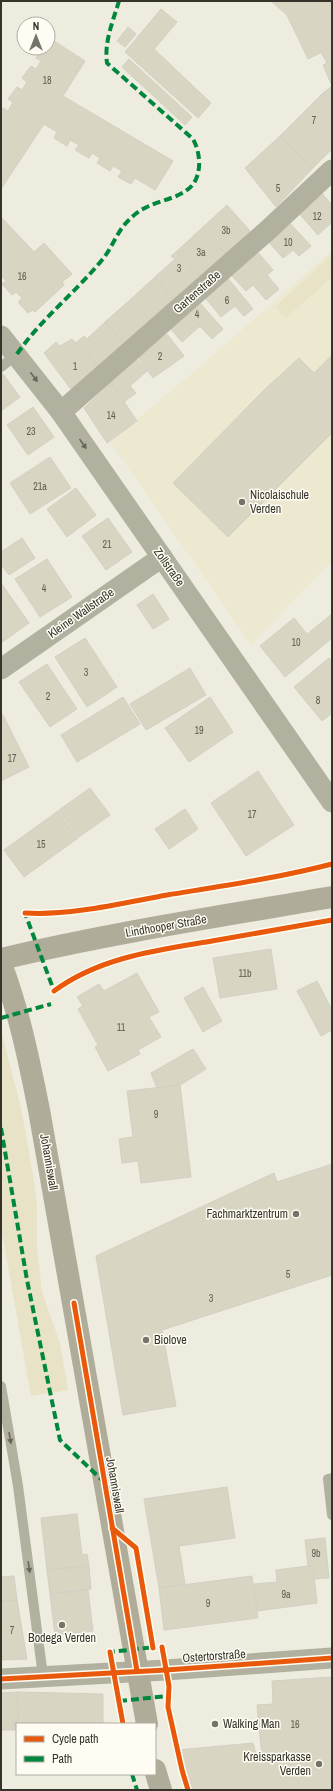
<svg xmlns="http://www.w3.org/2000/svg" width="333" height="1791" font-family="'Archivo Narrow',sans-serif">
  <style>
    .built { fill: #ede9d1 }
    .green { fill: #e8e3c6 }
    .building { fill: #d8d5c2; stroke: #d2d0c5 }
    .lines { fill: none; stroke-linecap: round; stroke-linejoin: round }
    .service { stroke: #b2b09f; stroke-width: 10 }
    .minor { stroke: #b2b09f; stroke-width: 21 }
    .secondary { stroke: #b0ac9a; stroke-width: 22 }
    .quiet { stroke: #00873e; stroke-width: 4; stroke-dasharray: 8 4; stroke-linecap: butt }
    .cycleway-casing { stroke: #fffdf3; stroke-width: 8 }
    .cycleway { stroke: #e8590c; stroke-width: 5 }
    .oneway { fill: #686659 }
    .poi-dot { fill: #767469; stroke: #fffdf3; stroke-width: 1.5 }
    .labels { text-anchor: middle; stroke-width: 3; stroke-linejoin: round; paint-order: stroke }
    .number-label { font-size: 10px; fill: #5f5d51 }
    .street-label { font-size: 12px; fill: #36342a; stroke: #fffdf3 }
    .poi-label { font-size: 12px; fill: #36342a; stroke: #fffdf3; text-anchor: start }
  </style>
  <rect width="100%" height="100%" fill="#eeecde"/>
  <path class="built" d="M332 251V561L251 645 110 442 190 375Z"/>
  <g class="green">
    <path d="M332 255V277L286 318 275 307Z"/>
    <path d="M1 1030 21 1108 33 1174 37 1202V1246L42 1292 60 1343 68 1390 31 1396 1 1227Z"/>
  </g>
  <g class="building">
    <path d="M271 1H332V47L308 59 287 15Z"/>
    <path d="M161 9 177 22 154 49 211 103 198 118 125 52Z"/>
    <path d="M128 27 136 34 125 47 117 41Z"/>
    <path d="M54 41 85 61 63 96 173 161 155 190 135 178 131 184 118 177 122 171 113 166 110 171 97 163 100 158 92 153 89 158 75 150 79 145 70 140 67 146 54 138 57 132 44 124 1 189V110L3 108 8 111 13 102 8 99 17 87 22 90 27 82 22 78 31 66 36 69 41 61 36 58 42 48H49Z"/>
    <path d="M332 47V61L327 63 321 52Z"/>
    <path d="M129 59 192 117 185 125 122 67Z"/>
    <path d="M332 61V104L323 93 332 86 323 65Z"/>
    <path d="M323 93 332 104V149L312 169 280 136Z"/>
    <path d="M280 136 312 169 276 207 245 168Z"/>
    <path d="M319 190 332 205V222L318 235 296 210Z"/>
    <path d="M227 205 250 231 226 254 202 228Z"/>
    <path d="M1 217 34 252 44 243 72 274 62 282 64 285 35 312 33 310 28 313 18 302 22 298 16 292 12 295 2 284 6 281 1 275Z"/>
    <path d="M286 219 311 246 299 256 293 250 283 258 265 238Z"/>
    <path d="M202 228 226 254 200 277 177 251Z"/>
    <path d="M256 250 273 270 267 275 279 289 266 300 253 285 246 291 230 274Z"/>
    <path d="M177 251 200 277 175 300 155 277 175 259 171 256Z"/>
    <path d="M226 276 253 309 244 316 235 306 221 317 203 295Z"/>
    <path d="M155 277 175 300 151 322 130 300Z"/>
    <path d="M130 300 151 322 125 345 105 322Z"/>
    <path d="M199 302 223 329 212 339 200 326 182 342 169 327Z"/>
    <path d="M105 322 125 345 100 368 76 343 84 336 87 339Z"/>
    <path d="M167 334 184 356 153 378 137 356Z"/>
    <path d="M72 339 100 368 73 392 44 353 56 342 60 346Z"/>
    <path d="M332 355V433L228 537 173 483 263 391 299 358 314 373Z"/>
    <path d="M137 359 147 371 130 386 136 393 124 402 111 382Z"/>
    <path d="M3 374 20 397 1 411V375Z"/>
    <path d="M111 382 137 421 107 443 84 408Z"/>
    <path d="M33 407 54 437 28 455 7 425Z"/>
    <path d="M50 457 71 488 30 514 10 483Z"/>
    <path d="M76 488 96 515 67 537 47 509Z"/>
    <path d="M108 518 132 552 106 570 82 536Z"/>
    <path d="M22 538 35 558 9 575 1 564V552Z"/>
    <path d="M47 559 72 597 40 617 15 579Z"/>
    <path d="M1 583 29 623 1 643Z"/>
    <path d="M153 594 169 619 153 629 137 605Z"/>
    <path d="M332 614V638L285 677 260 646 294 618 307 634Z"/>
    <path d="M85 638 117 687 87 707 55 657Z"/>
    <path d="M329 658 332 662V713L322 721 294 687Z"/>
    <path d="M47 664 77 709 50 727 19 682Z"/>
    <path d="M190 668 206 695 146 730 130 704Z"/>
    <path d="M123 697 140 724 77 762 61 735Z"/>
    <path d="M210 697 233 732 189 762 165 728Z"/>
    <path d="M3 715 29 767 1 781V716Z"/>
    <path d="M258 771 294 825 246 856 211 803Z"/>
    <path d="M90 788 110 815 79 837 59 810Z"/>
    <path d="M185 809 198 829 169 849 155 829Z"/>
    <path d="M58 811 78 838 24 877 4 850Z"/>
    <path d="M271 949 277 989 220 998 213 958Z"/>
    <path d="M137 973 159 1012 149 1017 161 1037 138 1050 140 1054 108 1071 95 1047 98 1045 78 1009 83 1006 77 997 99 984 104 991Z"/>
    <path d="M317 981 332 1010V1030L321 1036 297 991Z"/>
    <path d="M203 987 222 1021 203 1032 184 998Z"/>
    <path d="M193 1049 206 1069 180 1085 157 1088 151 1073Z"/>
    <path d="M180 1085 191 1177 141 1183 138 1161 122 1163 119 1139 133 1137 127 1091Z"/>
    <path d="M332 1164V1275L162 1330 176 1406 123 1415 96 1256 274 1173 277 1182Z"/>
    <path d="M227 1487 235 1538 179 1546 185 1584 159 1588 144 1499Z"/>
    <path d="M77 1514 82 1555 87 1554 89 1566 47 1570 41 1518Z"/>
    <path d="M325 1538 329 1578 314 1579 313 1566H308L305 1540Z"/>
    <path d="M89 1566 91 1589 50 1594 47 1570Z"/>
    <path d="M308 1566H313L317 1603 257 1611 254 1584 277 1582 276 1570Z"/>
    <path d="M14 1576 17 1600 1 1601V1577Z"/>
    <path d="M252 1576 258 1618 164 1630 159 1588Z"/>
    <path d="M88 1590 93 1631 55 1635 50 1594Z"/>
    <path d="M17 1600 27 1659 1 1660V1601Z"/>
    <path d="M332 1677V1790H189L178 1750 253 1743 257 1758H262L257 1705 273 1704 272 1681Z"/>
    <path d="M17 1692 103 1694V1724H17V1730H14V1723L18 1722Z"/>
    <path d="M17 1692 18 1722 14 1723V1730H1V1693Z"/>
  </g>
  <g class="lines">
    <g class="service">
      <path d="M1 367 17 354"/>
      <path d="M1 1386 18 1486 43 1676"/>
      <path d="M332 1478 328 1479 332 1515"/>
    </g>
    <g class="minor">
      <path d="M1 336 61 412 332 802"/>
      <path d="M61 412 268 230 332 170"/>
      <path d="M1 669 162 557"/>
      <path d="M1 1679 166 1670 332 1658"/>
    </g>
    <g class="secondary">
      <path d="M1 959C110 933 222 916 332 897"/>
      <path d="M1 964C19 1011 29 1060 39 1110L147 1724"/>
      <path d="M155 1770 161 1790"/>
    </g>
    <g class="quiet">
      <path d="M17 354C41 319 75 293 102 260 113 247 117 230 131 218 136 213 142 209 149 206 164 199 184 197 194 183 202 170 200 152 193 139L107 63C104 42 113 21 119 1"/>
      <path d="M28 913H25L54 991 57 989"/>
      <path d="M1 1018 51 1004"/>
      <path d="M1 1128 27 1280 60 1440 104 1482"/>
      <path d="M111 1655 110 1652 155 1647"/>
      <path d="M119 1701 167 1696"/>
      <path d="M132 1774 137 1790"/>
    </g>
    <g class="cycleway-casing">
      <g id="cycleway">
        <path d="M25 913C70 916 123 903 167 895 222 886 278 878 332 864"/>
        <path d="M54 991C100 957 158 950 212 941 252 934 292 927 332 920"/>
        <path d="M74 1303 137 1671"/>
        <path d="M112 1528 136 1548 153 1648"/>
        <path d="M162 1647 169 1686 168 1707 182 1770 188 1790"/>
        <path d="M110 1652 123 1724"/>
        <path d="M1 1679 166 1670 332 1658"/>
      </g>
    </g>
    <use href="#cycleway" class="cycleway"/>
  </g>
  <defs><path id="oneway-solid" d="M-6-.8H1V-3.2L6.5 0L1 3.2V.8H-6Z"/></defs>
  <g class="oneway">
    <use href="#oneway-solid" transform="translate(34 377) rotate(53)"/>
    <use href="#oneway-solid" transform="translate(83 444) rotate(55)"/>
    <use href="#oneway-solid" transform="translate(10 1438) rotate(80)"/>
    <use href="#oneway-solid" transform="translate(29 1567) rotate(82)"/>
  </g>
  <g class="poi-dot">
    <circle cx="242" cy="502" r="4"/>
    <circle cx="296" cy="1214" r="4"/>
    <circle cx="146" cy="1340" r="4"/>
    <circle cx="62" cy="1625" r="4"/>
    <circle cx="215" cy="1724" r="4"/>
    <circle cx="319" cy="1764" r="4"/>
  </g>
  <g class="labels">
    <g class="number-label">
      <text x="47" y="84">18</text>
      <text x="314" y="124">7</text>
      <text x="278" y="192">5</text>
      <text x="317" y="220">12</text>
      <text x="226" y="234">3b</text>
      <text x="288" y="246">10</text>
      <text x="201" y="256">3a</text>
      <text x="179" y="272">3</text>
      <text x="22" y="280">16</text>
      <text x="227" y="304">6</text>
      <text x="197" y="318">4</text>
      <text x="160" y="360">2</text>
      <text x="75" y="370">1</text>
      <text x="111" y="419">14</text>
      <text x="31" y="435">23</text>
      <text x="40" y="490">21a</text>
      <text x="107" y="548">21</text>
      <text x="44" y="592">4</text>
      <text x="296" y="646">10</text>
      <text x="86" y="676">3</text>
      <text x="48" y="700">2</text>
      <text x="318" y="704">8</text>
      <text x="199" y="734">19</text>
      <text x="12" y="762">17</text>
      <text x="252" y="818">17</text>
      <text x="41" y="848">15</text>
      <text x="245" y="977">11b</text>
      <text x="121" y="1031">11</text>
      <text x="156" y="1118">9</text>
      <text x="288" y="1278">5</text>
      <text x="211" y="1302">3</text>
      <text x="316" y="1557">9b</text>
      <text x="286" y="1598">9a</text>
      <text x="208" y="1607">9</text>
      <text x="12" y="1634">7</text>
      <text x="295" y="1728">16</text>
    </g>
    <g class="street-label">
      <text transform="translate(197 292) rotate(-41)" y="4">Gartenstraße</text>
      <text transform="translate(169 567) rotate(55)" y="4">Zollstraße</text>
      <text transform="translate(81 613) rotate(-35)" y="4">Kleine Wallstraße</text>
      <text transform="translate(166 926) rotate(-10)" y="4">Lindhooper Straße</text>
      <text transform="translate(49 1162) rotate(80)" y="4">Johanniswall</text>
      <text transform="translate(115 1485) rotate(80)" y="4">Johanniswall</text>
      <text transform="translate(214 1656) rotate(-4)" y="4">Ostertorstraße</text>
    </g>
    <g class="poi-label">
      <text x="250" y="499">Nicolaischule<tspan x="250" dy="14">Verden</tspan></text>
      <text x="288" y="1218" text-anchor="end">Fachmarktzentrum</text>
      <text x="154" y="1344">Biolove</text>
      <text x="62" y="1642" text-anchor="middle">Bodega Verden</text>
      <text x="223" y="1728">Walking Man</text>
      <text x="311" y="1761" text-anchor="end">Kreissparkasse<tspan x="311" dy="14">Verden</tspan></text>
    </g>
  </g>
  <rect width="333" height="1791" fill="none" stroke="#36342a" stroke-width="4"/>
  <rect x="16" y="1723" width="140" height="52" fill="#fffdf3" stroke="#afada3"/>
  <rect x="24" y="1736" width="20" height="6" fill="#e8590c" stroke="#afada3"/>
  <text x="52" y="1743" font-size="12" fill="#36342a">Cycle path</text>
  <rect x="24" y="1756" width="20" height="6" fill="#00873e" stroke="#afada3"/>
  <text x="52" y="1763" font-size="12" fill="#36342a">Path</text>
  <g transform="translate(36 36)"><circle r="19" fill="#fffdf3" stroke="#afada3"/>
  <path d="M0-3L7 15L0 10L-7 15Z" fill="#767469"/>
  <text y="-6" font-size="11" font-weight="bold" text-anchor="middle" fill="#36342a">N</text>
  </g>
</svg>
